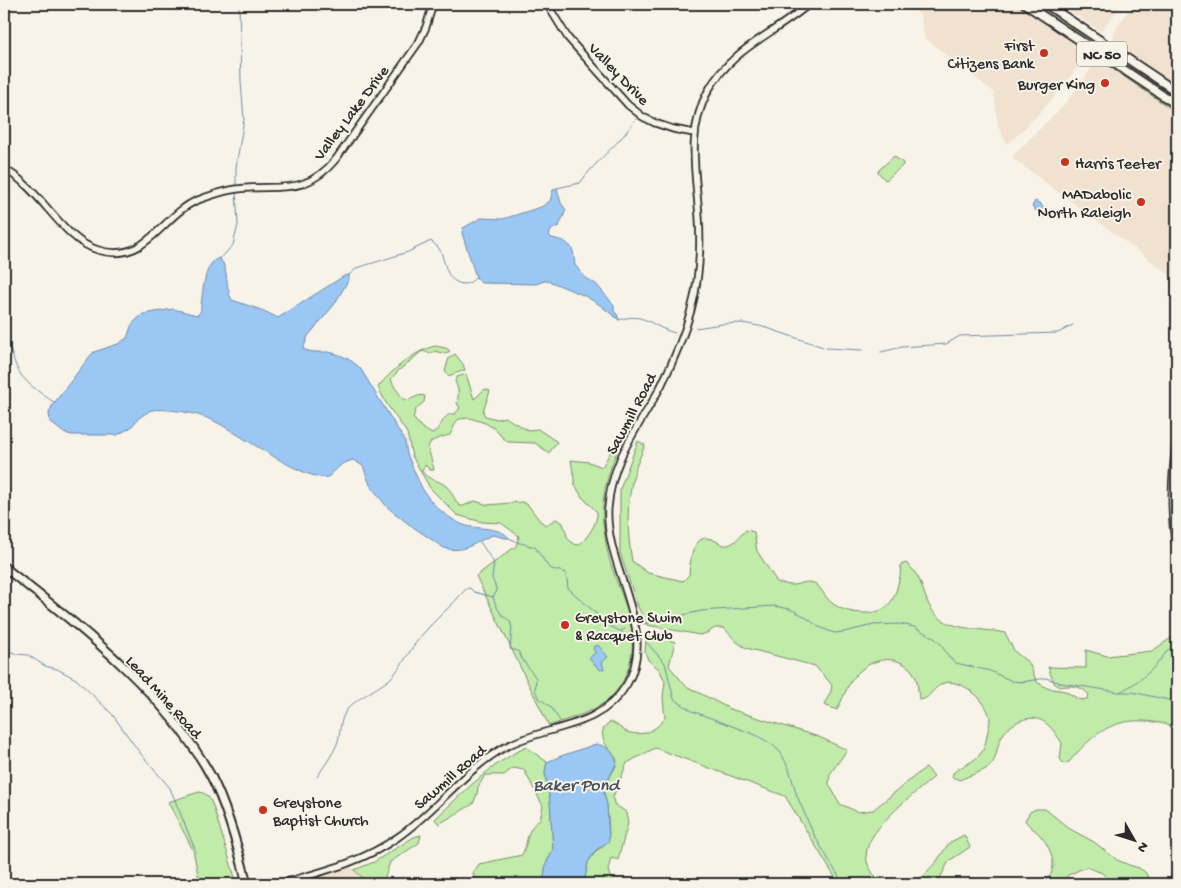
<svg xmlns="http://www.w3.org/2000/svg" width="1181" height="888" font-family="'Gochi Hand',sans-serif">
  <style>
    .built { fill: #f1e1cf }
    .green { fill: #c0eba8; stroke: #768b6a }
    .water { fill: #9bc7f5; stroke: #6e89a4 }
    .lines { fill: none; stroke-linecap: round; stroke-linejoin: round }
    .stream { stroke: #6e89a4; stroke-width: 1 }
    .minor-casing { stroke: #2b2b2b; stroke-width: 9 }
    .major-casing { stroke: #2b2b2b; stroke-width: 11 }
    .minor { stroke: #f7f3e8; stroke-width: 5.5 }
    .major { stroke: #f7f3e8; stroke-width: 7 }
    .poi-dot { fill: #c8321e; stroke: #f7f3e8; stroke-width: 2 }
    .labels { text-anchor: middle; stroke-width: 4; stroke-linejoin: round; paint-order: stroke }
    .shield { fill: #f7f3e8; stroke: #686764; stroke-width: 1 }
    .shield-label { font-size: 15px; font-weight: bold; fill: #2b2b2b }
    .poi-label { font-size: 16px; fill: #2b2b2b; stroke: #f7f3e8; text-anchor: end }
    .street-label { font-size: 16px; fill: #2b2b2b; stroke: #f7f3e8 }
    .water-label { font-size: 18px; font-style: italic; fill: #47525e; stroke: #f7f3e8 }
  </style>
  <rect width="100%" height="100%" fill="#f7f3e8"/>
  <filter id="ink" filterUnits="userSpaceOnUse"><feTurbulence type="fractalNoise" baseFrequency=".02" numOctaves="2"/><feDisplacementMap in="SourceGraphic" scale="10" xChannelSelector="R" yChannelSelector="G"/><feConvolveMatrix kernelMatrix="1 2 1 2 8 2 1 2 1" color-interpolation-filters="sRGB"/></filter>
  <g filter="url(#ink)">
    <g class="built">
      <path d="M907 4H1015L1084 50 1085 55 1068 80 1051 100 1025 128 1007 144 998 126 994 92 925 38 920 15Z"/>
      <path d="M1058 4H1122L1101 31Z"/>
      <path d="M1141 4H1177V86L1118 44 1113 37 1116 29 1128 11Z"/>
      <path d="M1097 61 1102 63 1177 114V280L1014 159 1013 156 1065 104Z"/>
      <path d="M351 867 370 884H291L342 870Z"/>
    </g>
    <g class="green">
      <path d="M1102 60 1177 111V113L1101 61Z"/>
      <path d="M894 156 903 163V165L886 180 884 179 878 172 879 170Z"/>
      <path d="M435 346 446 348 450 351 445 354 435 351 430 354 424 351 421 352 398 371 391 379 394 386 403 399C412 402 417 393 425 396L424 402 416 409 413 418 422 428 432 434C442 428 443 412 455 414L460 408 457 403C459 393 459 391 455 381L457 377 466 374 474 399 485 389 490 391 483 411 485 416 497 419 505 417C510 420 524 429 529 430 532 430 535 429 538 429L557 442 549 453 535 443 508 442 503 438 494 428 485 423 470 418 459 419 456 422 450 435C419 443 429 445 434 470H430L425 465 422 471C428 481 438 479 446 486 453 492 454 501 460 506H463L475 501 488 505 522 502 528 505 540 521 546 525 556 519 563 523C567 533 566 543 578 545 587 540 598 522 597 512L582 497 575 485 571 460 589 462 602 467 610 453 611 445 618 449C608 473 601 496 603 523 605 538 607 553 612 568 617 584 624 599 629 615 637 641 632 677 611 697 595 713 569 718 549 726L476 576 516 546 519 536 501 523 482 522 457 515 430 488 412 456 407 433 386 403 378 387C392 370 414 351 435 346Z"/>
      <path d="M455 354 463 364 465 370 448 376 445 371 449 358Z"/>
      <path d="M638 441 645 445C641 455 636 465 634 475 626 503 627 532 632 561L648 573 683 581 689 575C690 561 693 530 714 540 719 542 722 546 728 545 736 543 740 535 746 530L754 532 757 551 777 582C781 583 787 585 792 585 800 585 805 580 814 583 820 585 825 598 832 603 841 610 853 613 864 613 888 613 894 602 899 580 901 575 900 570 901 565L906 563C921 575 921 587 928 603 941 633 979 627 1005 633L1015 652 1029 663 1037 682 1047 688 1065 691 1080 700 1087 699 1089 695C1081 685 1071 685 1059 687L1054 683 1048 667 1086 668V650L1107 656 1152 651 1177 634V657L1174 660 1177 669V727C1127 713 1102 722 1069 762L1064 764 1060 759 1062 743C1058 737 1053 729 1047 724 1032 711 1009 722 1001 738 997 746 997 756 992 764 985 772 969 775 960 780L952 777 953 773C962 765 974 763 981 753 985 748 986 741 987 735 988 730 990 724 990 720 989 705 972 688 958 684 934 675 932 703 919 699 918 690 918 680 913 672 897 652 870 658 855 676 847 685 843 699 837 710L824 705 831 691 832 685 815 666 746 648 737 642 724 628H715L707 633 700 635 647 625 638 607 620 553V489Z"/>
      <path d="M650 637H659L675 642 669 666 686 686 730 709 819 737 847 750 830 774 829 784 840 804 858 812 873 810 926 767 934 777C915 794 859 833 867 861 869 870 876 877 881 884H839L785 796 655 748 627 763 613 797 614 804 626 812 628 823 618 860 611 858 608 870 611 879V884H584L588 862 597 850 603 847 609 834 607 805 604 793 607 782 616 766V758C607 748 594 732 610 722 617 723 620 729 627 732 643 737 655 731 665 718L663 698 665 681 659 669 648 660 645 652 646 640Z"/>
      <path d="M526 747 547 762 545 773 550 801 553 849 546 864 543 884H482L476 883 473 873 479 864 522 855C530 838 524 832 540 819L543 806 524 770 513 768 504 775H485L478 787 477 794 473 804 439 824 435 819C465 791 489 765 526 747Z"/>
      <path d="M199 792C208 793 210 799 213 806L237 884H200L193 850 168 802Z"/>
      <path d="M1036 809H1045L1070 829 1094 842 1117 860 1129 865 1139 868 1145 872 1149 878V884H1113L1102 873 1086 867 1068 875 1062 884H1045C1046 881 1049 877 1051 874 1057 860 1048 844 1039 834 1033 828 1030 828 1025 820L1030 812Z"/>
      <path d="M421 835 419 843 390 862 383 884H370L354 870 374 862 414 837Z"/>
      <path d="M964 835 970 847 949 861 937 884H910L923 876 937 861 949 843Z"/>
    </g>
    <g class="water">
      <path d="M557 188 561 203 566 210 559 226 552 229 549 235 552 238 564 241 571 247 573 251 575 265 585 278 596 284 614 305V311L617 314 619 320 600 305 585 296 549 281H544L536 284 481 283 476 277 462 233 463 228 481 218 503 219 541 207 550 201 553 190Z"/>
      <path d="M1035 201 1041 204 1042 207 1049 211 1044 218 1032 207Z"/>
      <path d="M219 258C230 268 224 287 232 300L264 311 278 318 344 276 349 275V279L334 305 308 336 303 349C311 353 319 352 327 352 339 353 352 360 360 368L405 441 407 454 410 461C415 473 421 489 430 500 437 509 451 519 461 524 474 530 501 526 509 538H505L493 535C476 541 465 554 444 548L410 525 387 507 370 485 363 466 353 460 342 464 328 477C306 483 236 431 212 420 197 413 168 408 151 410L140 417 130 428 117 435H72L64 433 50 422 49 413 52 406 90 356 94 352 118 344 127 338 132 324 143 314 173 309 197 315C201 312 201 310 201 305 203 291 204 263 219 258Z"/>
      <path d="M598 645 608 657 602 662 604 669 600 670 589 658 595 653 593 647Z"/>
      <path d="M596 744C607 746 613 751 617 762L607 782 604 793 607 805 609 841 596 850 588 862 584 884H543L546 864 553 849 550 801 545 773 547 762 561 756Z"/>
    </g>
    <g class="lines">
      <g class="stream">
        <path d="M236 187V167L244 119 241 82 239 4"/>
        <path d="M557 188 580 183C597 159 620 144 636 119"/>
        <path d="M220 259 233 245 238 225 236 191"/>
        <path d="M349 275 357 268 408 252 431 241C434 244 438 246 440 250 446 263 445 281 463 284 469 284 473 281 476 277"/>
        <path d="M619 320C645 311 651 327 675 333"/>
        <path d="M696 328 722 324 742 323 764 327 826 348 863 350"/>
        <path d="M4 329 6 332C17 375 17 377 55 403"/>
        <path d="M881 352 902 347 946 344 960 336 1058 333 1073 325"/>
        <path d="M509 538 520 543 535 547 549 568 566 573 568 588 610 626 620 631 625 629"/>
        <path d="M480 542 494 563 492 578 497 591 493 597C496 607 500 615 510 621L512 628 510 649 518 651 522 659 536 678 535 690 539 698 551 707 560 721"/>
        <path d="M644 624 701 611 774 606 790 609 804 616 819 627 834 633 844 632 873 625 901 624 914 627 933 637 940 643 948 656 956 663 990 671 1012 681 1022 682 1046 678 1061 683 1119 692H1132L1169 700 1177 705"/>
        <path d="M621 632 627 636"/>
        <path d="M647 643 665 663 674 699 692 711 756 735 773 745 781 753 789 769 797 796 813 833 843 884"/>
        <path d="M4 648 16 654 28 655 45 666 57 669 76 679 112 714 140 753 170 788 196 852"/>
        <path d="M1120 692C1133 685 1145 677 1155 666 1163 658 1167 648 1177 643"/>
        <path d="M317 777C324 766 332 756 337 744 341 734 339 721 346 711 353 700 380 688 392 677 403 665 410 649 421 636 435 619 452 606 466 589L470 588 474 592 493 597"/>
      </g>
      <g class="minor-casing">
        <g id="minor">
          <path d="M547 4 568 38 628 105 643 117 655 123 673 129 694 133"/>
          <path d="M4 169C41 188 62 240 98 250 147 265 161 215 198 200 209 196 220 192 231 190 274 182 302 200 336 159L419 42 426 27 433 4"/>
          <path d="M1177 435C1172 474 1169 513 1177 552"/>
          <path d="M279 884C320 872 362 863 398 837 436 811 464 770 505 747 547 724 599 731 627 684 659 629 604 567 608 508 612 457 638 429 661 386 673 362 684 336 691 310 699 281 701 247 699 217 696 173 686 132 708 91 733 47 773 35 809 4"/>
        </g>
      </g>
      <g class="major-casing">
        <g id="major">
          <path d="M1025 4 1177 105"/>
          <path d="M1046 4 1177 92"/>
          <path d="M4 567C80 627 164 690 211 776 227 807 239 851 247 884"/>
        </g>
      </g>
      <use href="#minor" class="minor"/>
      <use href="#major" class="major"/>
    </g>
  </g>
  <g class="poi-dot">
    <circle cx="1044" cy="53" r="5"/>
    <circle cx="1105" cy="83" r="5"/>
    <circle cx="1065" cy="162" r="5"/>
    <circle cx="1141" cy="202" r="5"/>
    <circle cx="565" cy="625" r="5"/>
    <circle cx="263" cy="810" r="5"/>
  </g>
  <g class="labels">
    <rect class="shield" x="1077" y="41.5" width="50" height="25" rx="4"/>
    <g class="shield-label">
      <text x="1102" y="59">NC 50</text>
    </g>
    <g class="poi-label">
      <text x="1034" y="50">First<tspan x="1034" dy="18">Citizens Bank</tspan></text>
      <text x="1095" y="89">Burger King</text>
      <text x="1075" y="168" text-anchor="start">Harris Teeter</text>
      <text x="1131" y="199">MADabolic<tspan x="1131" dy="18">North Raleigh</tspan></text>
      <text x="575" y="622" text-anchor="start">Greystone Swim<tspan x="575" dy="18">&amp; Racquet Club</tspan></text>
      <text x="273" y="807" text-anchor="start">Greystone<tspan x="273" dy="18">Baptist Church</tspan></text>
    </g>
    <g class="street-label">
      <text transform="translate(620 73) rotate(46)" y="6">Valley Drive</text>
      <text transform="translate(350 112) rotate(-53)" y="6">Valley Lake Drive</text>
      <text transform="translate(630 413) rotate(-62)" y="6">Sawmill Road</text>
      <text transform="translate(165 696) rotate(48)" y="6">Lead Mine Road</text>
      <text transform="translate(449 776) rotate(-41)" y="6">Sawmill Road</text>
    </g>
    <g class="water-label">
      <text x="576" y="790">Baker Pond</text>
    </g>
  </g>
  <rect width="1181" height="888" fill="none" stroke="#f7f3e8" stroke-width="20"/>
  <rect x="10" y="10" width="1161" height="868" fill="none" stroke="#2b2b2b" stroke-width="2" filter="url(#ink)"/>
  <g transform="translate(1134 840) rotate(129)" stroke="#f7f3e8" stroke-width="4" paint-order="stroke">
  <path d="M0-4L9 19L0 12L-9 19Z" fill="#2b2b2b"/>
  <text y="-8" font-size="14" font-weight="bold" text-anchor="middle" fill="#2b2b2b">N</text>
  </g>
</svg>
